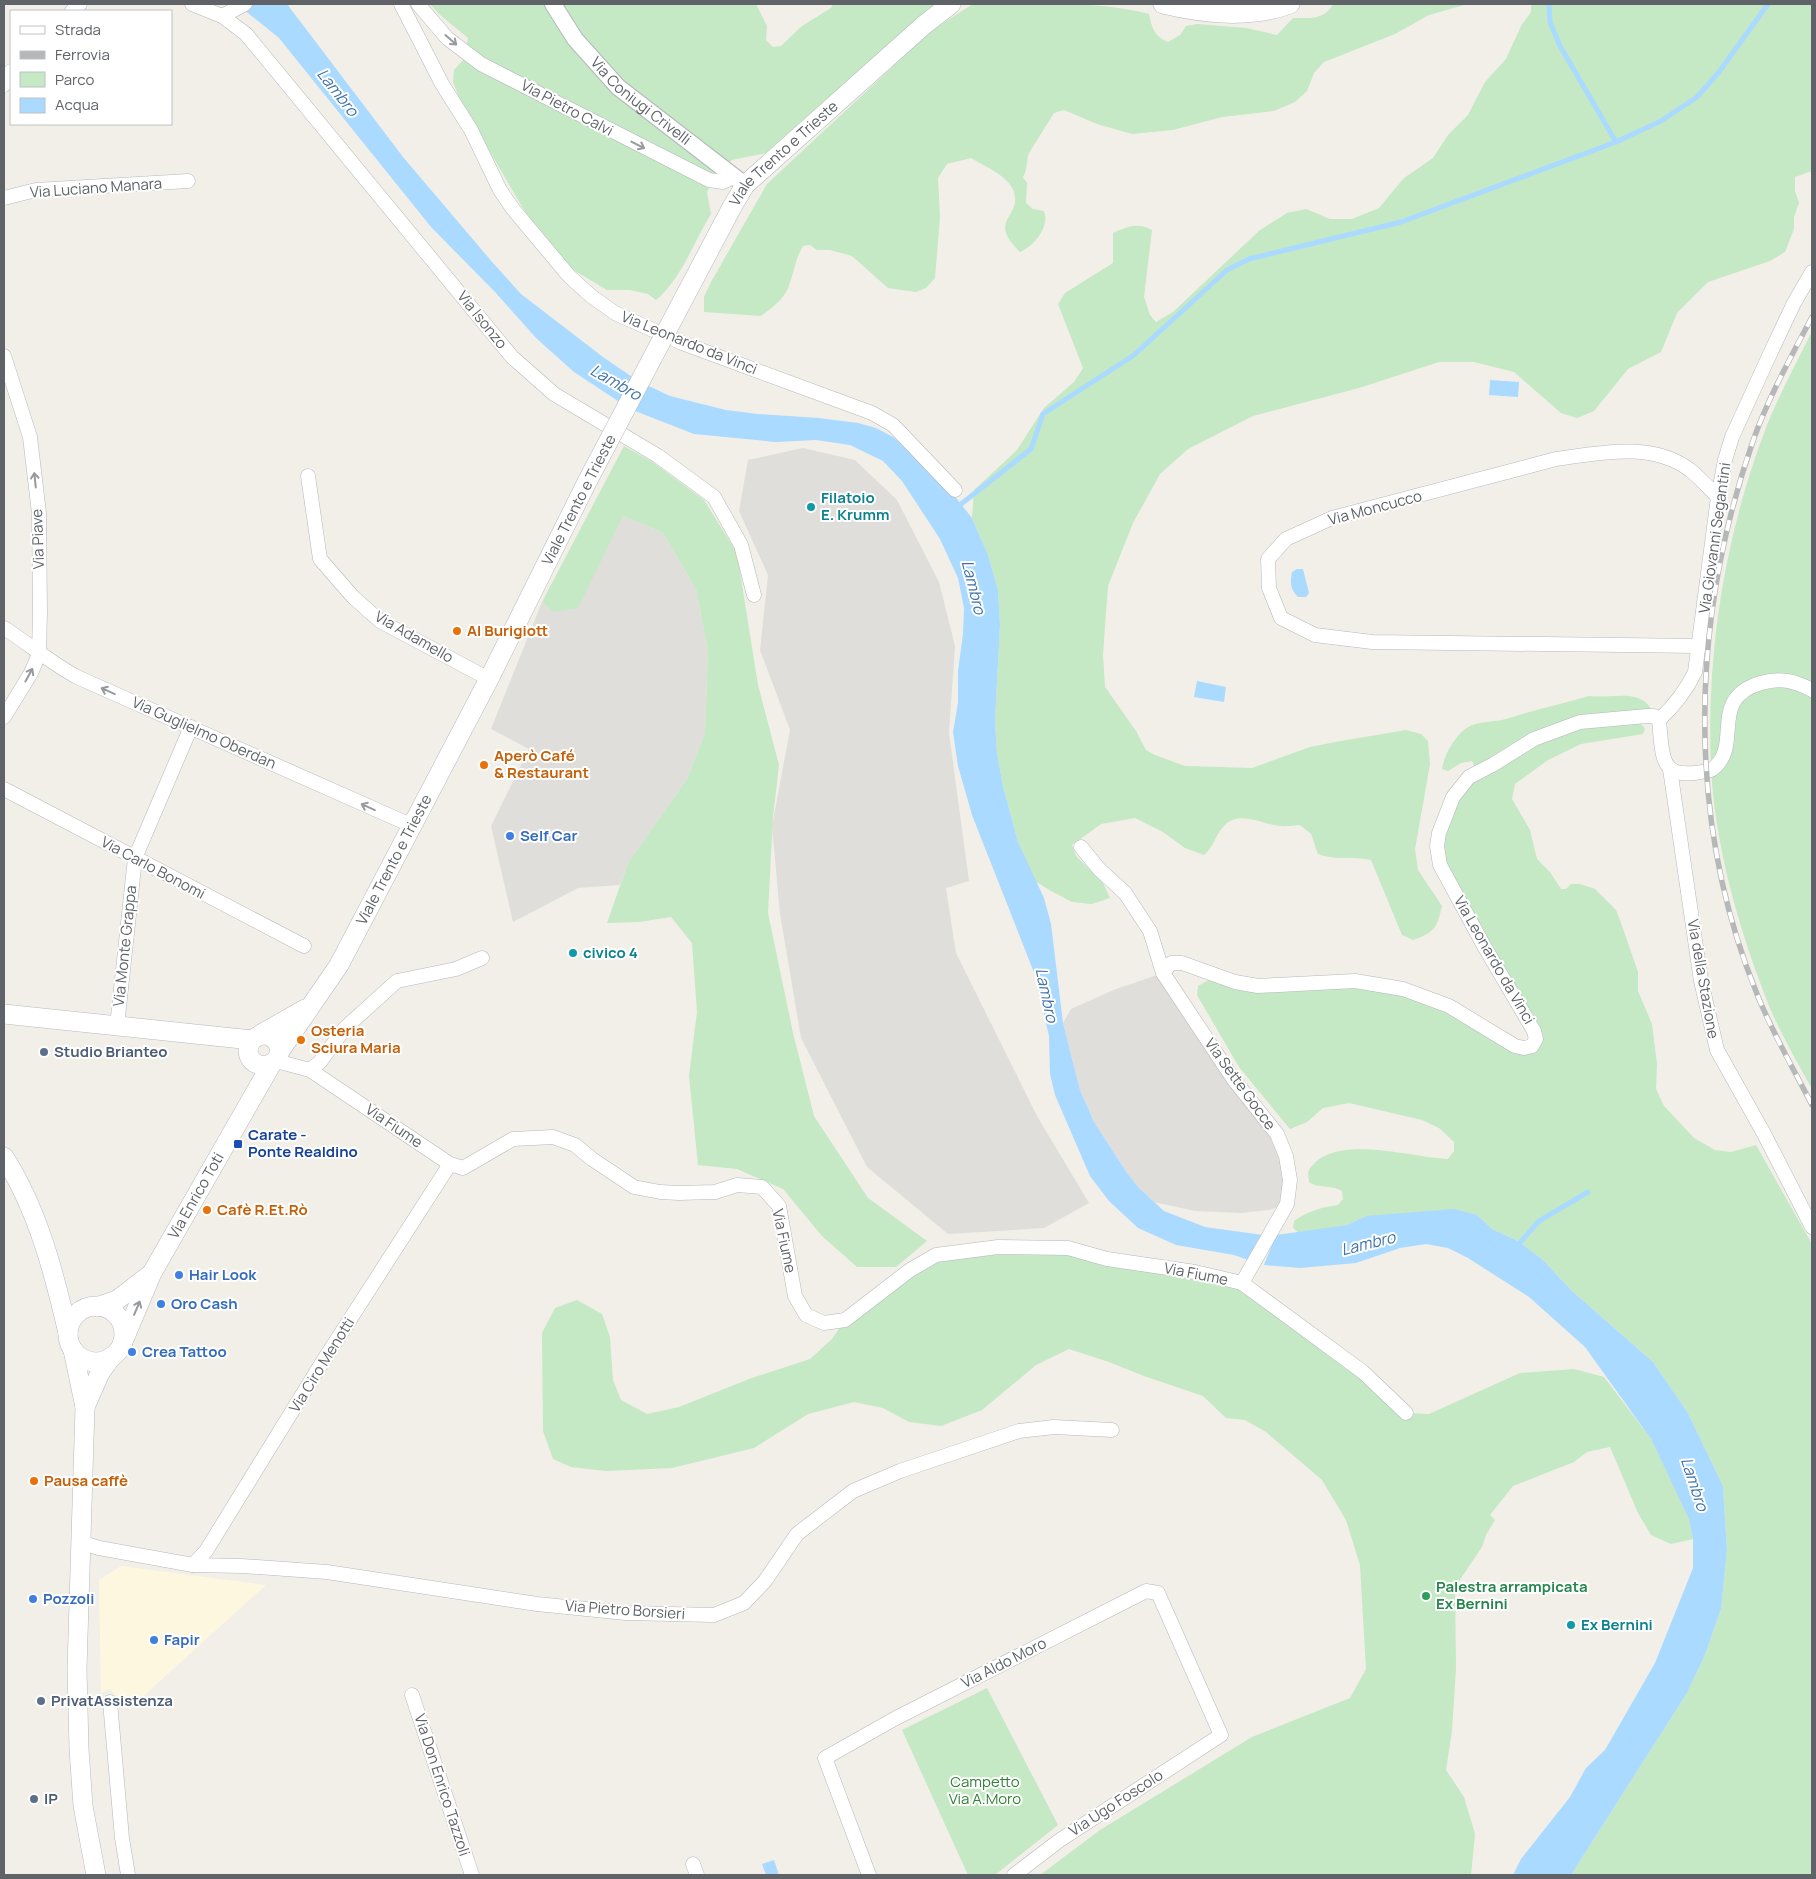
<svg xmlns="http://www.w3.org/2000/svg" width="1816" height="1879" font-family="Manrope,sans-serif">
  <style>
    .commercial { fill: #fef7e0 }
    .industrial { fill: #e0deda }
    .green { fill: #c5e8c5 }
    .water { fill: #aadaff }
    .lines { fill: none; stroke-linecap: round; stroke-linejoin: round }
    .stream { stroke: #aadaff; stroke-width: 5 }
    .minor-casing { stroke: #b5b8bc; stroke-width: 15 }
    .tertiary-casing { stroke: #b5b8bc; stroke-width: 18 }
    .secondary-casing { stroke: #b6babf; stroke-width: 20 }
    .minor { stroke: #fff; stroke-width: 14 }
    .tertiary { stroke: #fff; stroke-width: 16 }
    .secondary { stroke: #fff; stroke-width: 19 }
    .rail-casing { stroke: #b6b7b8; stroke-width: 5.5 }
    .rail { stroke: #fff; stroke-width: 4; stroke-dasharray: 11; stroke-linecap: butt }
    .secondary-bridge-casing { stroke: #b6babf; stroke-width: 20; stroke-linecap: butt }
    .secondary-bridge { stroke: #fff; stroke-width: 19 }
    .oneway { stroke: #979a9d }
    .culture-dot { fill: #0f9aa8; stroke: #fff; stroke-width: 2 }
    .food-dot { fill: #e8710a; stroke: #fff; stroke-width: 2 }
    .shop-dot { fill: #3f7fe0; stroke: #fff; stroke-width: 2 }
    .service-dot { fill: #5c6f8a; stroke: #fff; stroke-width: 2 }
    .transit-dot { fill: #1a4fb4; stroke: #fff; stroke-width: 2 }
    .leisure-dot { fill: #2e9e5b; stroke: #fff; stroke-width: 2 }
    .labels { text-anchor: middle; stroke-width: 4; stroke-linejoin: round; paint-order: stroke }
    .street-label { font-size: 15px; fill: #5f6368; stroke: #fff }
    .culture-label { font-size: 15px; font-weight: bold; fill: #0d838f; stroke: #fff; text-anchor: start }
    .food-label { font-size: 15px; font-weight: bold; fill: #c56008; stroke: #fff; text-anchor: start }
    .shop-label { font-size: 15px; font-weight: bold; fill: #366cbe; stroke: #fff; text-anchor: start }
    .service-label { font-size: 15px; font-weight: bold; fill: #4e5e75; stroke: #fff; text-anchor: start }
    .transit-label { font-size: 15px; font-weight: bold; fill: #164399; stroke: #fff; text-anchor: start }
    .leisure-label { font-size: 15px; font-weight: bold; fill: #27864d; stroke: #fff; text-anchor: start }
    .park-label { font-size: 15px; fill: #348238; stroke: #fff }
    .water-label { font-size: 16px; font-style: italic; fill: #4174aa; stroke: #fff }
  </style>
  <rect width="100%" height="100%" fill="#f1efe8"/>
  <path class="commercial" d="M121 1566 266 1585 129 1709 109 1689 101 1693 99 1580Z"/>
  <g class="industrial">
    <path d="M803 448 855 460 897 500 939 582 955 646 949 733 969 881 946 888 956 953 1037 1116 1089 1203 1044 1228 948 1234 867 1167 801 1038 780 914 772 826 790 730 760 650 768 575 739 511 748 460Z"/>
    <path d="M623 516 663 533 696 589 708 651 705 733 687 779 628 863 620 885 578 888 513 922 491 826 529 749 491 729 542 602 553 612 601 557Z"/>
    <path d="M1163 973 1277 1134 1287 1204 1269 1210 1241 1213 1195 1211 1154 1202 1139 1188 1127 1173 1094 1122 1080 1090 1063 1023 1071 1009 1116 989Z"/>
  </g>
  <g class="green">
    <path d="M430 4H756L767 26 766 40 773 47 781 46 802 26 831 8 833 4H937L791 134 767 153 732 160 712 177 707 193 711 214C693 243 682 278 656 300L648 294 630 290H607L572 269 553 250 524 210 462 104 453 82 454 70 464 59 468 38 439 14Z"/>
    <path d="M973 4C1028 4 1098 0 1149 14 1152 28 1154 36 1168 42L1180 35 1186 26 1197 24 1246 28 1277 35 1293 18C1310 18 1325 20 1333 4H1468L1429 15 1395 34 1324 62 1314 73 1307 91 1295 102 1274 111 1222 117 1173 130 1132 134 1097 124 1064 110 1054 113 1029 153C1026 161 1028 169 1023 177L1027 183 1026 203 1033 209 1044 211C1050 227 1034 246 1020 252 986 219 1022 218 1014 192 1009 176 984 166 971 158L947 164 938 178 940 217 935 278 926 288 916 292 888 288 852 256 830 250H817L810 245 803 246C795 259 794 274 788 288 783 300 772 308 761 316L704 312V297L711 282 767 184 932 30Z"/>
    <path d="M1531 4H1812V171L1795 177V191L1799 203 1794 217V229L1785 252 1770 261 1708 282 1677 313 1661 352 1628 369 1594 411 1577 418 1561 413 1514 372 1474 362H1439L1359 388 1253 416 1188 449 1160 474 1133 523 1108 586 1103 654 1105 687 1136 731 1146 750 1155 755 1185 766 1252 768 1310 747 1341 741 1406 730 1421 734 1428 741 1430 764 1415 849 1418 870 1442 906C1437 928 1435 932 1413 940L1402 935 1371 860C1353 856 1335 861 1318 854L1311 834 1300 825C1294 825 1287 827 1281 826 1263 825 1239 809 1224 826 1215 835 1214 847 1204 855L1185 848 1163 832 1135 818 1101 824 1072 845 1076 856 1103 883 1110 898 1092 904 1072 902 1051 891 1035 881 1018 842 1003 786 997 753 995 720 1000 625 998 590 988 555 972 518 974 490 1017 450 1044 408 1074 382 1083 368 1058 304 1065 293 1113 263V233C1127 227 1137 222 1152 230L1144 297 1150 315 1156 322 1173 312 1260 230 1287 213 1306 209 1330 219H1352L1379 208 1404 178 1433 158 1448 135 1468 115 1485 82 1506 59 1521 26 1531 12Z"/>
    <path d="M1812 331V1089C1795 1058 1776 1026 1764 993 1737 922 1715 844 1711 768 1706 651 1725 534 1767 425 1780 393 1797 362 1812 331Z"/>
    <path d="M624 446 654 463 704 500 737 553 758 685 779 765 773 817 768 913 793 1033 814 1116 868 1198 927 1241 896 1267H857L822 1236 783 1189 737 1169 698 1165 689 1076 697 1012 692 943 671 917 639 922 607 923 628 863 687 779 705 733 708 651 696 589 663 533 623 516 578 608 553 612 542 602Z"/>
    <path d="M1589 696C1609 699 1640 688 1651 709L1644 713 1639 721 1645 729 1643 734 1581 744 1548 760 1515 784 1512 799 1530 830 1537 859 1550 872 1561 889H1566L1571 884H1580L1595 889 1616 910 1621 923 1638 972V991L1652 1024 1657 1064 1656 1089 1664 1106 1694 1138 1715 1150 1731 1152 1756 1145 1812 1244V1875H1571L1687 1693 1705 1655 1721 1609 1727 1550 1723 1486 1688 1413 1653 1362 1571 1290 1543 1260 1518 1241 1492 1229 1477 1215 1366 1216 1347 1225 1299 1233 1293 1228 1294 1221C1307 1212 1321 1207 1338 1205L1343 1199 1342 1191C1331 1184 1318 1189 1309 1182L1308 1172C1330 1131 1411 1158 1448 1159L1454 1151V1142L1439 1128 1422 1120 1349 1103 1323 1108 1307 1122 1290 1129 1239 1067 1197 995 1198 986 1216 976 1235 982 1403 989 1515 1046 1535 1039 1440 865 1439 833 1476 769 1472 761 1461 763 1448 771 1442 769C1444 755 1454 738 1465 729 1477 720 1493 723 1506 719 1534 710 1562 704 1589 696Z"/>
    <path d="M1032 1246 1242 1283 1406 1413 1429 1414 1520 1373 1574 1369 1604 1377 1651 1439 1689 1518 1693 1539 1671 1544 1651 1535 1638 1513 1610 1447 1587 1452 1574 1462 1513 1486 1490 1515 1495 1520 1486 1535 1482 1547 1455 1587 1456 1668 1452 1731 1446 1770 1464 1797 1475 1834 1471 1875H1040L1100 1830 1252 1737 1350 1698 1366 1669 1360 1565 1346 1520 1322 1480 1266 1432 1245 1420 1226 1418 1203 1396 1144 1376 1109 1362 1069 1349 1036 1365 982 1410 941 1426 909 1422 883 1408 854 1402 808 1414 754 1448 672 1468 606 1471 571 1467 553 1459 543 1431 542 1333 555 1308 577 1300 602 1314 610 1337 613 1380 621 1400 647 1414 679 1407 749 1379 810 1359 832 1339 845 1320 936 1255Z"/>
    <path d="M987 1688 1058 1825 995 1875H968L902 1730Z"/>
  </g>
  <g class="water">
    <path d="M253 4H287L403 157 493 263 521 294 603 357 638 381 670 396 726 410 758 414 819 418 858 423 876 428 893 437 945 484 972 518 988 555 998 590 1000 625 995 720 997 753 1003 786 1018 842 1044 898 1051 924 1063 1023 1080 1090 1094 1122 1127 1173 1139 1188 1164 1211 1205 1227 1270 1236 1257 1263 1234 1255 1176 1245 1138 1228 1109 1201 1090 1176 1055 1095 1050 1074 1049 1036 1035 975 972 815 958 766 953 732 958 703V671L963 634 964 608 958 578 940 539 902 481 883 461 850 445 816 440 776 442 694 434 630 409 574 372 536 338 495 292 431 227 279 38 243 9Z"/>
    <path d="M1490 380 1519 382 1518 397 1489 395Z"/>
    <path d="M1297 569H1303L1309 593 1306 597H1298C1290 589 1290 583 1292 572Z"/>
    <path d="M1197 681 1226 687 1224 702 1194 697Z"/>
    <path d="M1454 1209 1477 1215 1492 1229 1518 1241 1543 1260 1571 1290 1653 1362 1688 1413 1723 1486 1727 1550 1721 1609 1705 1655 1687 1693 1571 1875H1513L1521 1859 1570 1797 1586 1768 1605 1750 1655 1663 1693 1568V1539L1689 1519 1651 1439 1585 1347 1529 1297 1468 1258 1448 1248 1426 1244 1400 1248 1356 1263 1300 1268 1264 1265 1276 1235 1347 1225 1366 1216Z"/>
    <path d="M774 1860 779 1875H766L762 1864Z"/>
  </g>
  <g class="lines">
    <g class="stream">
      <path d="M1549 4 1550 22 1560 46 1616 142"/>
      <path d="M956 508 1031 449 1043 414 1134 355 1227 270 1249 259 1401 222 1616 142 1661 121 1697 97 1719 72 1768 4"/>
      <path d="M1516 1247 1539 1221 1588 1192"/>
    </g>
    <g class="minor-casing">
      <g id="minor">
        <path d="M192 4 222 16 246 34 512 357 554 394 658 456 714 497 741 545 754 595"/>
        <path d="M401 4 442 84 471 130 500 190 513 209 569 276 591 296 615 313 682 343 872 413 893 425 955 490"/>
        <path d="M418 4 447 38 481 64 709 180 723 182 733 177"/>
        <path d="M72 11 80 4"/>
        <path d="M222 16 245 4"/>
        <path d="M4 85 11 71"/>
        <path d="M4 198 36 190 188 181"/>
        <path d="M4 356 30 437 39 513 40 611 39 654 31 673 4 717"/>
        <path d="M308 476 320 559 353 597 380 621 489 679"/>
        <path d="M4 628C29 644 51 663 77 677L413 826"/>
        <path d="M1700 646 1372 642 1315 635 1281 618 1269 588 1268 559 1286 539 1332 518 1556 459C1600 453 1652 441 1690 470 1700 478 1709 488 1718 497"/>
        <path d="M1659 720C1674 706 1686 691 1695 672L1718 497 1725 460 1732 437 1769 356 1794 303 1812 272"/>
        <path d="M1670 769 1701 981 1717 1050 1763 1132 1812 1227"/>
        <path d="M4 789 304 946"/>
        <path d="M1081 847 1099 869 1125 893 1150 931 1163 973 1234 1080 1277 1134 1286 1156 1290 1180 1287 1204 1242 1283"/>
        <path d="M1163 973 1171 963H1182L1235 982 1258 986 1355 981 1403 989 1449 1006 1515 1046 1524 1048 1532 1046 1536 1039 1534 1031 1484 946 1440 865 1437 846 1439 833 1453 797 1469 777 1494 764 1534 739 1580 722 1647 716H1654L1659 720C1663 762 1660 782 1711 770 1745 747 1706 699 1761 683 1780 677 1795 681 1812 690"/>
        <path d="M117 1026 135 858 191 727"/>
        <path d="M276 1061 310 1070 450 1164 463 1168 513 1139 553 1137 575 1145 592 1159 634 1187 660 1192 679 1193 715 1192 737 1185 762 1187 779 1206 795 1296 806 1315 824 1323 845 1320 910 1270 936 1255 998 1247 1068 1248 1107 1259 1195 1272 1242 1283 1363 1372 1406 1413"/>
        <path d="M310 1070 320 1062 345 1028 397 981 456 969 482 958"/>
        <path d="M80 1542 99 1548 193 1565 242 1566 327 1572 537 1604 626 1613 714 1615 744 1603 765 1581 797 1534 853 1491 900 1471 1019 1431 1054 1427 1112 1430"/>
        <path d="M193 1565 206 1551 320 1366 450 1164"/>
        <path d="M412 1695 472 1875"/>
        <path d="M110 1702 122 1838 128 1875"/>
        <path d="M693 1864 697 1875"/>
        <path d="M869 1875 825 1758 896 1718 1146 1591 1158 1593 1221 1735 1060 1840 1014 1875"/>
      </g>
    </g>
    <g class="tertiary-casing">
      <g id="tertiary">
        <path id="s1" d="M553 4 575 39 618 87 745 185"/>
      </g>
    </g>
    <g class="secondary-casing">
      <g id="secondary">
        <path d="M1163 4C1204 14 1250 19 1290 4"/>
        <path id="s2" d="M732 207 745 185 924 25 951 4"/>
        <path d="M4 1014 252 1040"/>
        <path d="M261 1034 305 1009"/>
        <path id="s3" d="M280 1051C278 1036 264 1030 252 1040 236 1063 274 1078 280 1051L339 965 489 679 588 480"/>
        <path d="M4 1157C38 1210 54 1273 68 1333"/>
        <circle cx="96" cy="1334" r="28"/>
        <path d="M97 1307 117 1300 151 1274"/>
        <path id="s4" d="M122 1344 152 1273 271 1065"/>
        <path d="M73 1350 85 1407 77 1669 79 1749 83 1806 96 1875"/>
        <path d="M85 1407 100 1373 111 1357"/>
      </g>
    </g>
    <use href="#minor" class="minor"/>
    <use href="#tertiary" class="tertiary"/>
    <use href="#secondary" class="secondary"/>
    <g class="rail-casing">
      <path id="rail" d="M1812 317C1791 357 1768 398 1753 441 1691 619 1685 817 1757 994 1772 1032 1793 1068 1812 1105"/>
    </g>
    <use href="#rail" class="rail"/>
    <g class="secondary-bridge-casing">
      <path id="secondary-bridge" d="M588 480 732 207"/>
    </g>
    <use href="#secondary-bridge" class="secondary-bridge"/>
  </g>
  <defs><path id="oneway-shaft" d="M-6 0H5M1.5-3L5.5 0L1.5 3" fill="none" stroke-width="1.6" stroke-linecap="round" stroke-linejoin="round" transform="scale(1.25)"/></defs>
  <g class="oneway">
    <use href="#oneway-shaft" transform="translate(451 40) rotate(41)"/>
    <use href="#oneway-shaft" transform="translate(638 145) rotate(27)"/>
    <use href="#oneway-shaft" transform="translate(35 480) rotate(-96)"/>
    <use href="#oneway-shaft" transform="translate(29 675) rotate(-61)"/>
    <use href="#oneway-shaft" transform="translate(108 691) rotate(-156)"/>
    <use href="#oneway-shaft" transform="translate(368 807) rotate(-156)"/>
    <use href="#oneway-shaft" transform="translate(137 1308) rotate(-67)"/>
  </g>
  <g class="culture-dot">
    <circle cx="811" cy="507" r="5"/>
    <circle cx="573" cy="953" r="5"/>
    <circle cx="1571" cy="1625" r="5"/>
  </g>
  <g class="food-dot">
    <circle cx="457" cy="631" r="5"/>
    <circle cx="484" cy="765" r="5"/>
    <circle cx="301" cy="1040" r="5"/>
    <circle cx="207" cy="1210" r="5"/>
    <circle cx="34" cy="1481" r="5"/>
  </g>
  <g class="shop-dot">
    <circle cx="510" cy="836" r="5"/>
    <circle cx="179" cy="1275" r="5"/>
    <circle cx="161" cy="1304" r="5"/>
    <circle cx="132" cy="1352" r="5"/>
    <circle cx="33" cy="1599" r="5"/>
    <circle cx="154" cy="1640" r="5"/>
  </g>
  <g class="service-dot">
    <circle cx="44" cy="1052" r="5"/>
    <circle cx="41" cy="1701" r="5"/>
    <circle cx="34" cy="1799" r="5"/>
  </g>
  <rect class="transit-dot" x="233" y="1139" width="10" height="10" rx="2.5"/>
  <circle class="leisure-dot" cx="1426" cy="1596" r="5"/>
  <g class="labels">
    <g class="street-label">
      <text dy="5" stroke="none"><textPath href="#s1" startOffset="132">Via Coniugi Crivelli</textPath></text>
      <text transform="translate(567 108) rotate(28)" y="5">Via Pietro Calvi</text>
      <text dy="5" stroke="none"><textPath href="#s2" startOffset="75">Viale Trento e Trieste</textPath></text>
      <text transform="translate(96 188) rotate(-4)" y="5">Via Luciano Manara</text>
      <text transform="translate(482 320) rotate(51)" y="5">Via Isonzo</text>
      <text transform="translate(689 343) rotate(22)" y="5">Via Leonardo da Vinci</text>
      <text transform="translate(579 500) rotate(-63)" y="5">Viale Trento e Trieste</text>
      <text transform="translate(1375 508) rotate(-15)" y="5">Via Moncucco</text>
      <text transform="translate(1715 538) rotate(-82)" y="5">Via Giovanni Segantini</text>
      <text transform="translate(38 539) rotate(-92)" y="5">Via Piave</text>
      <text transform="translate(414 637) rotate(30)" y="5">Via Adamello</text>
      <text transform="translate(204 733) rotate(24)" y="5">Via Guglielmo Oberdan</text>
      <text dy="5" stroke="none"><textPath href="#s3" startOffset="320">Viale Trento e Trieste</textPath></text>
      <text transform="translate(153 868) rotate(28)" y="5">Via Carlo Bonomi</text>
      <text transform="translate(125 946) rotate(-84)" y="5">Via Monte Grappa</text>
      <text transform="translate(1494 960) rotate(60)" y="5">Via Leonardo da Vinci</text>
      <text transform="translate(1703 979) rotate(80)" y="5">Via della Stazione</text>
      <text transform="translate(1240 1084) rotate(54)" y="5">Via Sette Gocce</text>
      <text transform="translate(394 1126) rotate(34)" y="5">Via Fiume</text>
      <text dy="5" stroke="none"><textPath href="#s4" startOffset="166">Via Enrico Toti</textPath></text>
      <text transform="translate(784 1241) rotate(78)" y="5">Via Fiume</text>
      <text transform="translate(1196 1274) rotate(11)" y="5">Via Fiume</text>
      <text transform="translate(322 1365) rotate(-58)" y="5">Via Ciro Menotti</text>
      <text transform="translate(625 1610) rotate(4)" y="5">Via Pietro Borsieri</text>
      <text transform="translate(1004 1663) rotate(-27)" y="5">Via Aldo Moro</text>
      <text transform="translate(442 1785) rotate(72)" y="5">Via Don Enrico Tazzoli</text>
      <text transform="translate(1116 1803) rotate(-33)" y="5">Via Ugo Foscolo</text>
    </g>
    <g class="culture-label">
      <text x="821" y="503">Filatoio<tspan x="821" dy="17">E. Krumm</tspan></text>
      <text x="583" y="958">civico 4</text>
      <text x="1581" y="1630">Ex Bernini</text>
    </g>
    <g class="food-label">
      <text x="467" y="636">Al Burigiott</text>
      <text x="494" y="761">Aperò Café<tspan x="494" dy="17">&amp; Restaurant</tspan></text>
      <text x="311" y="1036">Osteria<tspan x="311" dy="17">Sciura Maria</tspan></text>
      <text x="217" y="1215">Cafè R.Et.Rò</text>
      <text x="44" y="1486">Pausa caffè</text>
    </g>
    <g class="shop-label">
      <text x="520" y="841">Self Car</text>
      <text x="189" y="1280">Hair Look</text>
      <text x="171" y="1309">Oro Cash</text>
      <text x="142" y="1357">Crea Tattoo</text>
      <text x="43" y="1604">Pozzoli</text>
      <text x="164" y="1645">Fapir</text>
    </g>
    <g class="service-label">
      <text x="54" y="1057">Studio Brianteo</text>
      <text x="51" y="1706">PrivatAssistenza</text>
      <text x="44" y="1804">IP</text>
    </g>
    <g class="transit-label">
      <text x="248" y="1140">Carate -<tspan x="248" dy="17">Ponte Realdino</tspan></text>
    </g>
    <g class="leisure-label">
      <text x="1436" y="1592">Palestra arrampicata<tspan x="1436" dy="17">Ex Bernini</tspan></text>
    </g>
    <g class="park-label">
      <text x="985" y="1787">Campetto<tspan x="985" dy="17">Via A.Moro</tspan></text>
    </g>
    <g class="water-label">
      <text transform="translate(338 92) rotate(52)" y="6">Lambro</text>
      <text transform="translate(616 382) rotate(30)" y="6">Lambro</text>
      <text transform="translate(974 587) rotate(76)" y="6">Lambro</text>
      <text transform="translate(1047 995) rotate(78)" y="6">Lambro</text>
      <text transform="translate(1368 1243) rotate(-14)" y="6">Lambro</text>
      <text transform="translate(1695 1484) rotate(72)" y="6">Lambro</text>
    </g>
  </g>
  <rect width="1816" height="1879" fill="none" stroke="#5f6368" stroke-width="10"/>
  <rect x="10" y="10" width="162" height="115" fill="#ffffff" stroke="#bfc1c3"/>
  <rect x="20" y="26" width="25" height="8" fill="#ffffff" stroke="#bfc1c3"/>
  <text x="55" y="35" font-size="15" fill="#5f6368">Strada</text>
  <rect x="20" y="51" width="25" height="8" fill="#b6b7b8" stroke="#bfc1c3"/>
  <text x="55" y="60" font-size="15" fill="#5f6368">Ferrovia</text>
  <rect x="20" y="72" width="25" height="15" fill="#c5e8c5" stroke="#bfc1c3"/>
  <text x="55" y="85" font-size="15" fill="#5f6368">Parco</text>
  <rect x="20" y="98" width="25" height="15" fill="#aadaff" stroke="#bfc1c3"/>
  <text x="55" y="110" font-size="15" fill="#5f6368">Acqua</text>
</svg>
